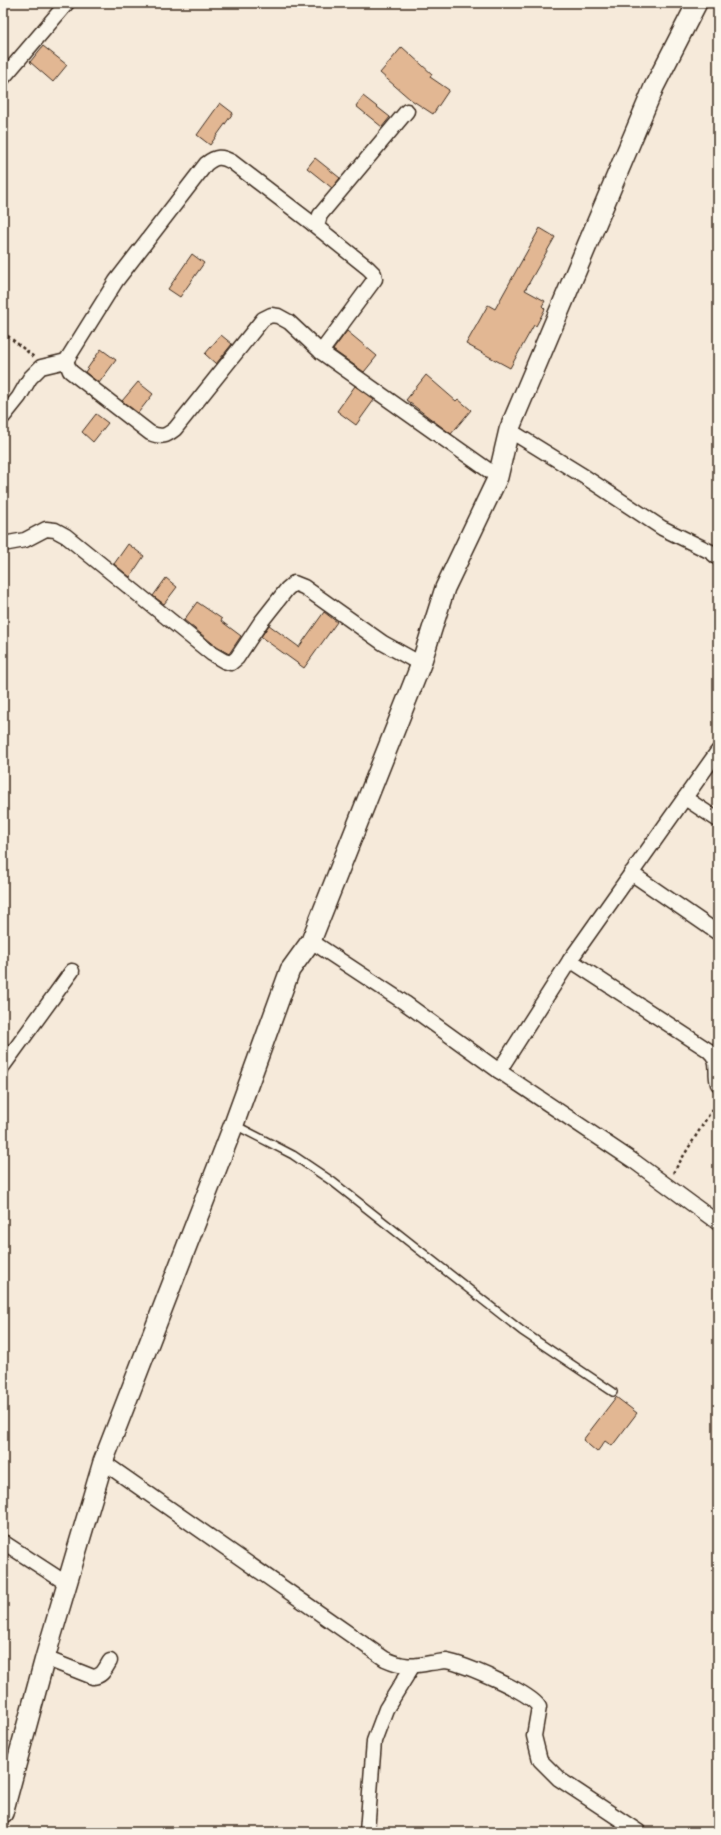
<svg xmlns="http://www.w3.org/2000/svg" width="721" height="1835" font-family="Mynerve,sans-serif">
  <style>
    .building { fill: #e2b793; stroke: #3b2a1e }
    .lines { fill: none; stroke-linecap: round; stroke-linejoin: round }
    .lane-casing { stroke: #3b2a1e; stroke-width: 10 }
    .street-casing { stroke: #3b2a1e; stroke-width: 17 }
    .secondary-casing { stroke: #3b2a1e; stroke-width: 22 }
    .path { stroke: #3b2a1e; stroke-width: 2.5; stroke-dasharray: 3 3; stroke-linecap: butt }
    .lane { stroke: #fbf7ec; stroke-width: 7 }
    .street { stroke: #fbf7ec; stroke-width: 14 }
    .secondary { stroke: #fbf7ec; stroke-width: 19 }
  </style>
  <rect width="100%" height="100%" fill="#f6eada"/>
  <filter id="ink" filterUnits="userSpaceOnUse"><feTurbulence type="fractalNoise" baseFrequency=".025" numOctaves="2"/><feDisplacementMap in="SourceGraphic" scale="8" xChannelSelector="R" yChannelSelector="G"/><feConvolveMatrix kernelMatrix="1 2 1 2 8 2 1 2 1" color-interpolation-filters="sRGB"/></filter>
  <g filter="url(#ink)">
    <g class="building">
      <path d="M43 46 67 65 53 82 30 62Z"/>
      <path d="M402 47 432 74 430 77 449 90 433 114 410 99 380 73Z"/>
      <path d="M363 96 390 117 382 127 356 106Z"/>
      <path d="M220 103 233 113 210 145 197 135Z"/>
      <path d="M315 158 340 178 332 188 307 168Z"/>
      <path d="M540 228 555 237 525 290 545 301 542 306 545 309 536 326 534 325 510 368 466 344 488 305 495 309Z"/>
      <path d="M192 254 204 263 180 297 168 289Z"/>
      <path d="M347 331 377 356 364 372 333 350Z"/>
      <path d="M221 335 232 344 216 364 205 354Z"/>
      <path d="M101 349 116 360 99 383 85 372Z"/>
      <path d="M426 375 456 401 458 399 471 410 451 434 406 400Z"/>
      <path d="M138 382 153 394 138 413 122 401Z"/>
      <path d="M355 386 374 400 356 425 337 411Z"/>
      <path d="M96 414 108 423 93 442 82 432Z"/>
      <path d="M128 544 144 556 130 577 114 564Z"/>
      <path d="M166 578 177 587 164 604 153 596Z"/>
      <path d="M197 602 222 619 221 621 241 636 229 654 217 647 184 620Z"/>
      <path d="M324 612 337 622 304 668 261 637 269 625 299 647Z"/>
      <path d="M616 1397 637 1413 612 1446 605 1441 597 1452 583 1440Z"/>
    </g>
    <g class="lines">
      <g class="lane-casing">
        <path id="lane" d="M235 1125 293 1155 333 1182 522 1331 613 1392"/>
      </g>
      <g class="street-casing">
        <g id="street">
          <path d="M3 78 67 3"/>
          <path d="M321 352 375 279 374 274 368 268 313 224 318 222 320 215 407 111"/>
          <path d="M66 361 116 281 206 164C216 156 221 156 232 162L313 224"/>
          <path d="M3 417 19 397 30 378 41 367 66 361 70 371 150 433C162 438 166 436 175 429L263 319 271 315 278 316 289 322 321 352 498 477"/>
          <path d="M509 430 585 477 662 528 711 552 718 558"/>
          <path d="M3 544 25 540 46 529 55 530 66 536 212 654 224 661 231 663 237 658 261 622 287 589 294 583 304 587 383 643 421 664"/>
          <path d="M685 798 718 820"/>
          <path d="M631 873 718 933"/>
          <path d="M311 941 405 1003 499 1071 635 1162 718 1223"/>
          <path d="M570 960 708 1050C721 1061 714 1070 718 1084"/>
          <path d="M3 1066 72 971"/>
          <path d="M499 1071 570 960 718 751"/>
          <path d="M103 1462 385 1659C403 1667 412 1667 430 1663 435 1663 441 1661 446 1661 464 1664 530 1692 539 1707L534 1736 540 1760 559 1779 639 1832"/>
          <path d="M3 1542 66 1583"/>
          <path d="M45 1658 93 1677C103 1676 105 1669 110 1661"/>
          <path d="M367 1832 374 1741 386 1709 412 1667"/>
        </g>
      </g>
      <g class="secondary-casing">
        <path id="secondary" d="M3 1813 45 1658 103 1462 234 1124 290 970 311 941 421 664 445 588 498 477 509 430 654 87 697 3"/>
      </g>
      <g class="path">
        <path d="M3 332 34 357"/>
        <path d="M673 1173 718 1100"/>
      </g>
      <use href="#lane" class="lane"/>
      <use href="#street" class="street"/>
      <use href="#secondary" class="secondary"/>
    </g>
  </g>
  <rect width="721" height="1835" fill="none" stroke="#fbf7ec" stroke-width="16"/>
  <rect x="8" y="8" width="705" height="1819" fill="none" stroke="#3b2a1e" stroke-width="1.5" filter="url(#ink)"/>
</svg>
